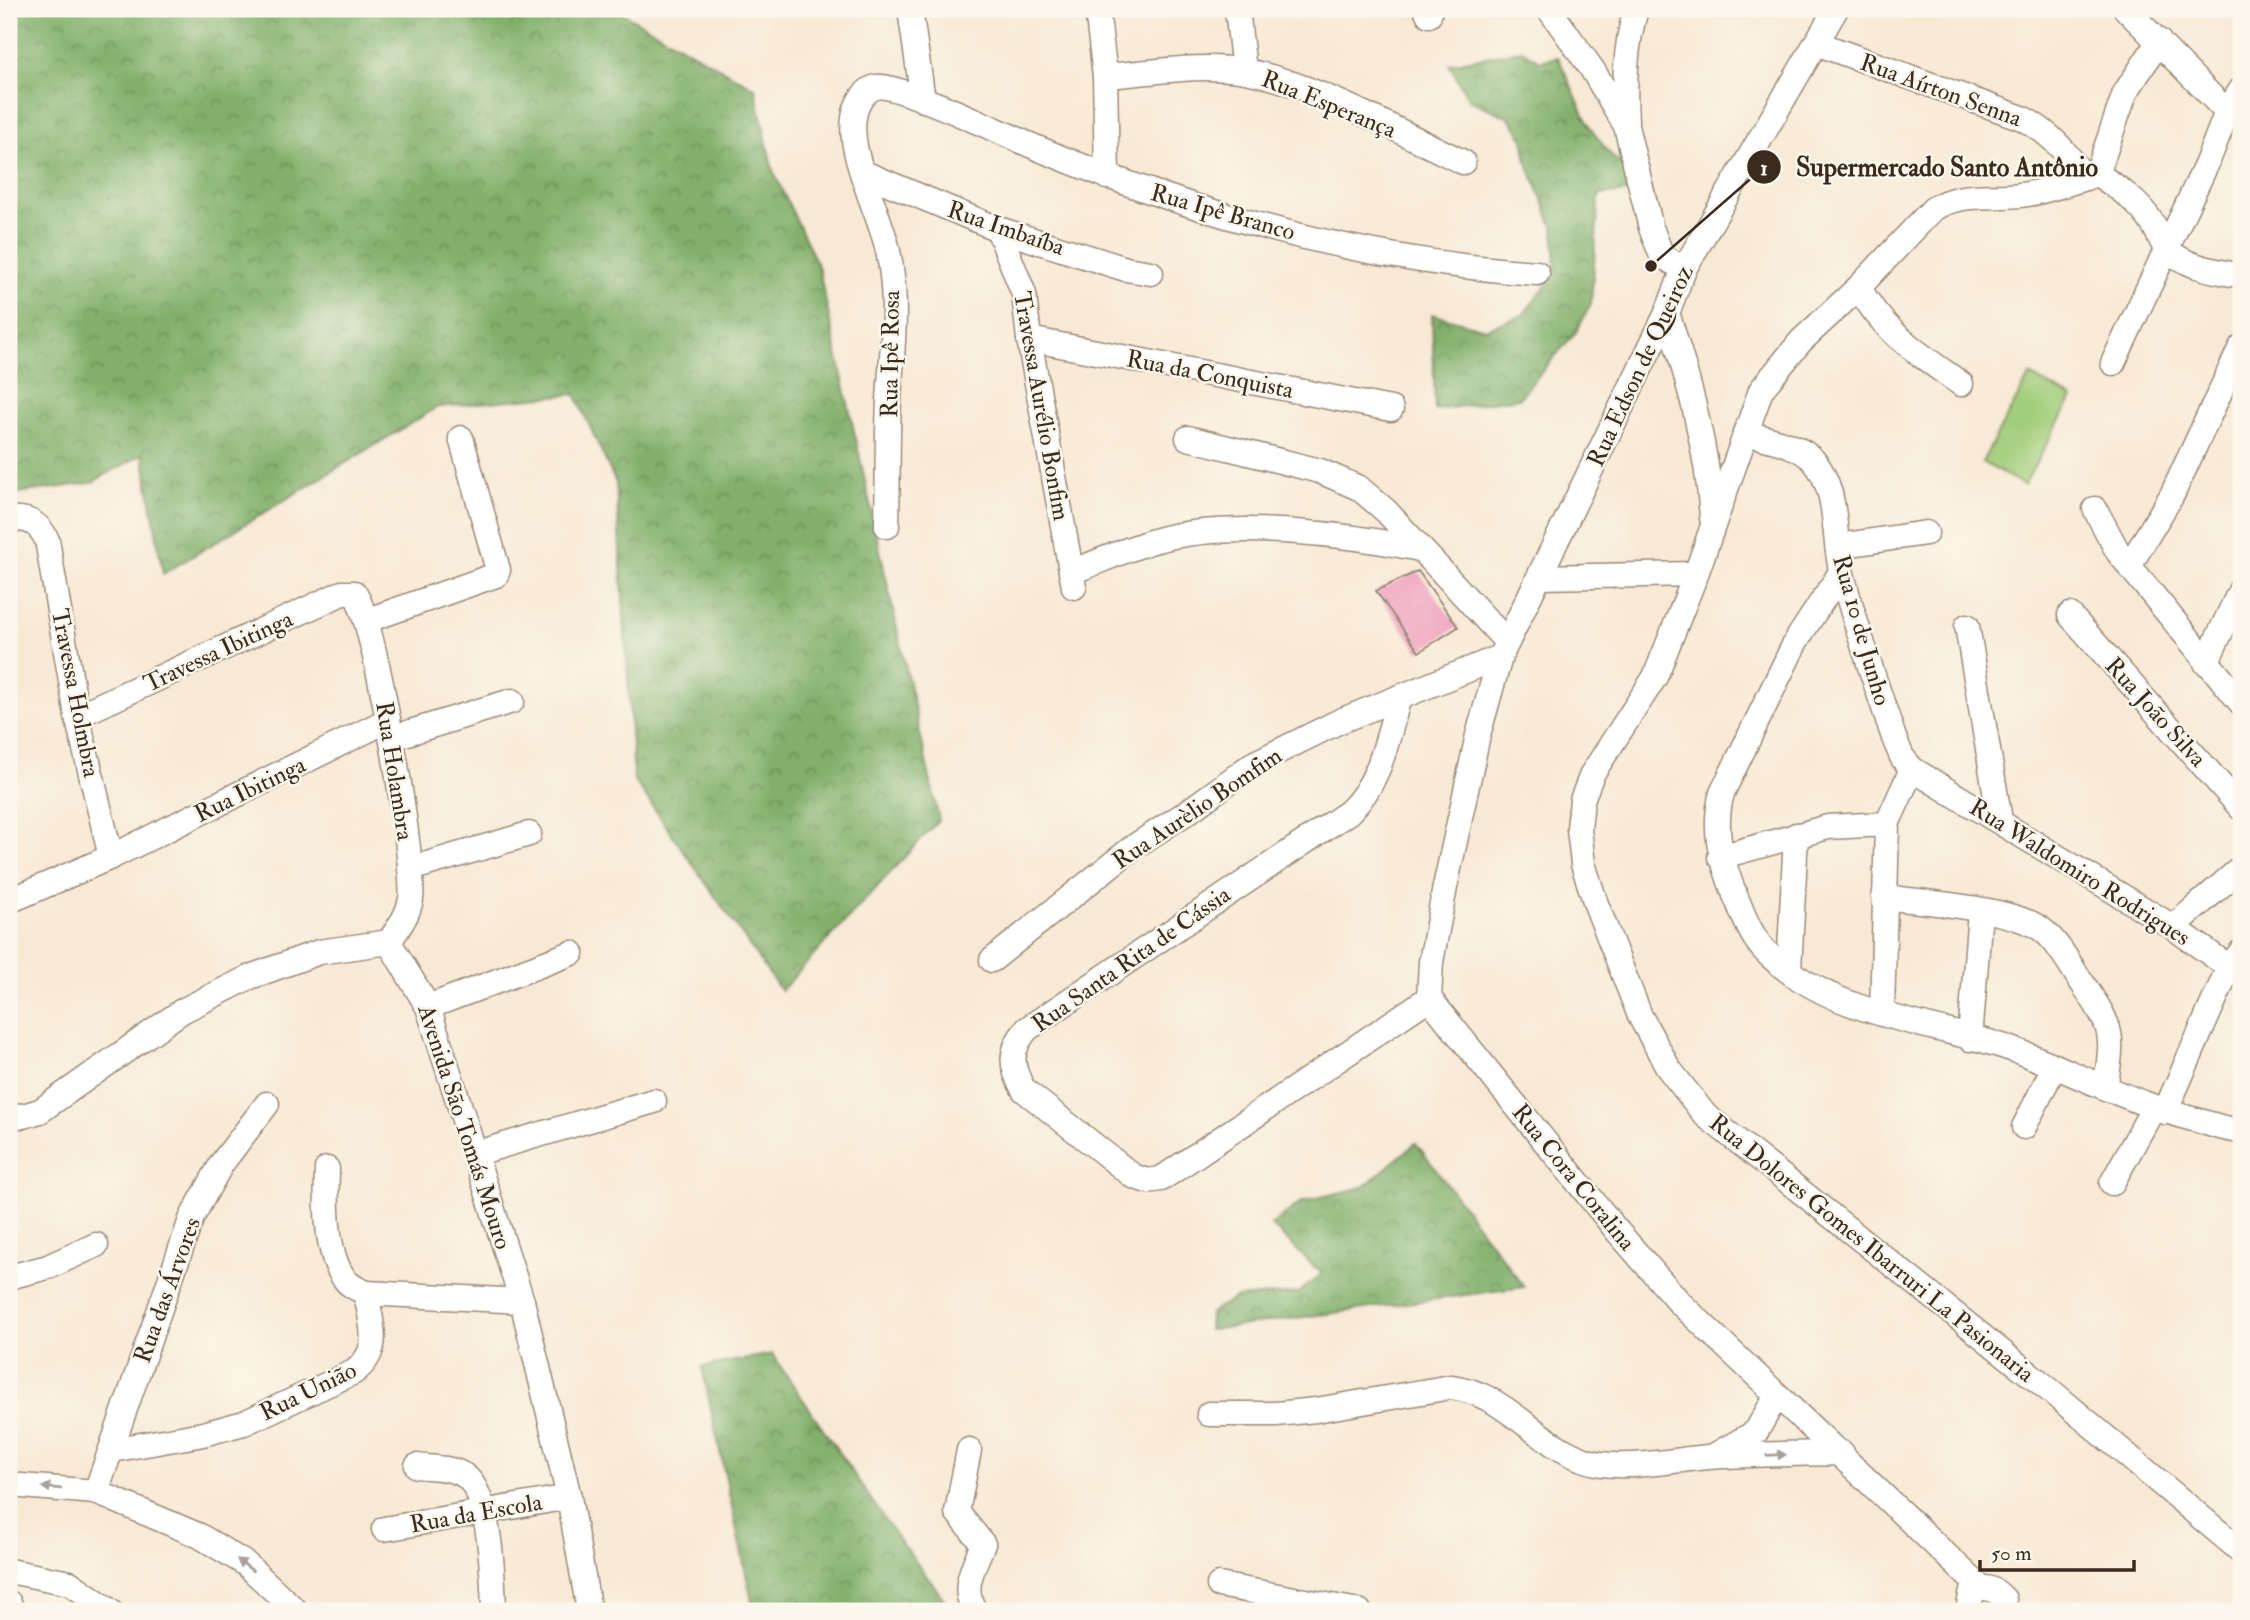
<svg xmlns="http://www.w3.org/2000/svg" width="2250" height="1620" font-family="'IM FELL Double Pica',serif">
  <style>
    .forest { fill: url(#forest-crowns); stroke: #5e6d44; stroke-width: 2 }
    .pitch { fill: #a2cd7a; stroke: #6e7c4c; stroke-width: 2 }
    .building { fill: #efa0bd }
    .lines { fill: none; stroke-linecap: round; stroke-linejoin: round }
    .minor-casing { stroke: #9a8a79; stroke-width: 27 }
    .minor { stroke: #fff; stroke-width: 24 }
    .oneway { fill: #a79f9a }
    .labels { text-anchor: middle; stroke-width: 5; stroke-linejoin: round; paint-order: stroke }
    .street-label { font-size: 24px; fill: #3b2a1e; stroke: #fbf7ec }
    .leader { fill: none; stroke: #3b2a1e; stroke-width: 2.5 }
    .callout-dot { fill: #3b2a1e; stroke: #fbf7ec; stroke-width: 2.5 }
    .mark-label { font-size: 21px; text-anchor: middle; font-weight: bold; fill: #fff }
    .callout-label { font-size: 26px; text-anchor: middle; font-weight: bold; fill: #3b2a1e; stroke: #fbf7ec; stroke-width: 5; stroke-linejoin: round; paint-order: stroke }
  </style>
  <defs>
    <pattern id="forest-crowns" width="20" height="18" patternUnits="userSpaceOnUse" patternTransform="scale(1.75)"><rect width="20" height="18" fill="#81b06a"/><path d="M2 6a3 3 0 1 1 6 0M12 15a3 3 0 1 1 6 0" fill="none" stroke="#6b8f57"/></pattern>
  </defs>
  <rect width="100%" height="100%" fill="#fbf7ec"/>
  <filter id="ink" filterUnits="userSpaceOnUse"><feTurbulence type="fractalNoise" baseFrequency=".0143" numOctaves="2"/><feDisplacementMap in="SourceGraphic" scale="14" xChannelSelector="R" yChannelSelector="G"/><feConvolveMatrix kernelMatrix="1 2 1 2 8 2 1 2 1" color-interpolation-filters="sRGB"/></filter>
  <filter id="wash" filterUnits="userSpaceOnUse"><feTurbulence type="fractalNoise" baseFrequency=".00686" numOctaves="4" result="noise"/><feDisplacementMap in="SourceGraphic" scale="28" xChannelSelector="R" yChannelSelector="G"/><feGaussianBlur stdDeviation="1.57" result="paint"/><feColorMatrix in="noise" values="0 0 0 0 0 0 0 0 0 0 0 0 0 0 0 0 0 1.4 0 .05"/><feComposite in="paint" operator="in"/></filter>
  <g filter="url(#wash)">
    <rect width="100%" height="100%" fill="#f8e9d4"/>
    <g class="forest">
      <path d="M9 9H615L755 88 773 171 818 266 939 820 781 991 634 780 616 483 575 394 438 407 163 574 143 454 91 483 9 494Z"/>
      <path d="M1522 50 1540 61 1558 57 1590 128 1611 155 1623 165 1635 191 1599 195 1591 304 1576 332 1519 398 1435 410 1432 314 1485 329 1523 315 1556 272 1554 229 1527 162 1523 138 1510 118 1469 100 1449 64Z"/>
      <path d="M1416 1143 1524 1287 1209 1330 1210 1313 1235 1298 1298 1293 1322 1274 1271 1225 1301 1202 1363 1187Z"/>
      <path d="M772 1354 894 1533 953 1611H754L702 1367Z"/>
    </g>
    <path class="pitch" d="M2030 375 2072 398 2024 485 1982 462Z"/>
    <g id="blocks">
      <path class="building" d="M1418 571 1458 627 1419 652 1376 591Z"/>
    </g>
  </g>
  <g filter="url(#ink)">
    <use href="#blocks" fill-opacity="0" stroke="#9a8a79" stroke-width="2"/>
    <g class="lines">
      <g class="minor-casing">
        <g id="minor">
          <path d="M910 9 923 100"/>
          <path d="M1097 9 1105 76 1107 177"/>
          <path d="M1237 9 1244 70"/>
          <path d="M1426 9 1429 15"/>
          <path d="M1549 9 1592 69 1626 126 1651 228 1662 256 1684 269"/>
          <path d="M1836 9 1684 269 1667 313 1500 657 1478 735 1445 887 1431 962 1429 998 1618 1232 1680 1303 1981 1588"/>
          <path d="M2126 9 2227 112"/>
          <path d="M1816 43 2022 118C2051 133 2066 152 2085 178"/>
          <path d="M1105 76C1150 73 1200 63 1245 71 1313 83 1399 132 1463 162"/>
          <path d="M1626 122C1624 83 1625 47 1636 9"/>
          <path d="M864 173 998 229 1126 269 1151 273"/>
          <path d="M2097 174 2125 93 2159 41"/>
          <path d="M998 229 1024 294 1029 339 1074 587"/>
          <path d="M2241 276C2217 271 2190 268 2170 252 2162 246 2159 233 2153 224 2139 202 2119 188 2097 174 2075 181 2051 190 2028 194 1995 200 1962 190 1933 209L1859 287 1801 341 1761 390 1696 574 1655 677 1592 774 1582 800 1579 829 1583 864 1596 904 1640 1016 1669 1069 1705 1115 2052 1392 2241 1551"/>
          <path d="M1859 287C1882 332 1921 355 1961 384"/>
          <path d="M1667 313C1689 381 1707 446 1712 518"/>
          <path d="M1029 339 1391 409"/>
          <path d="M2113 363 2207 163 2227 112 2241 90"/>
          <path d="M1745 433C1767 439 1799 444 1814 461 1840 492 1832 537 1842 574 1856 629 1876 683 1894 738L1902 757 1912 769 2173 927 2229 967 2241 952"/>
          <path d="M1188 438 1320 471 1359 488 1386 511 1507 642"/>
          <path d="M2095 509 2118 552 2241 703"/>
          <path d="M9 519C28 517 39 523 47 540L77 716 111 857"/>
          <path d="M887 526C888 484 887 442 889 400 892 349 899 301 888 251 880 210 838 140 859 102 863 95 868 89 876 87 895 82 1011 137 1037 148 1195 214 1365 262 1537 273"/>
          <path d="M1838 546 1926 533"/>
          <path d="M2129 566 2172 495 2241 347"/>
          <path d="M1071 572C1099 562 1128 548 1157 540 1230 520 1347 534 1420 549"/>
          <path d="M1841 572 1796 641 1722 793C1712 830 1721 859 1735 895 1744 916 1751 938 1768 954 1840 1023 1951 1022 2038 1059 2093 1082 2142 1106 2200 1121 2213 1125 2228 1130 2241 1131"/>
          <path d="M1539 577 1696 574"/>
          <path d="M2070 615 2241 808"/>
          <path d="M368 620 496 575 498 570 461 438"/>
          <path d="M1967 626 2000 820"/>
          <path d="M2206 663 2241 589"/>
          <path d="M1399 697C1387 739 1381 782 1349 812L1027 1029C1009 1050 1010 1067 1024 1090L1133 1176 1147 1181 1161 1179 1429 998"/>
          <path d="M77 716 342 593H354C374 612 416 866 411 899 408 916 398 928 389 942"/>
          <path d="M391 738 512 701"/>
          <path d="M1720 857 1828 827 1887 824 1912 769"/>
          <path d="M410 869 529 834"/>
          <path d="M1884 897C1922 902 2011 908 2041 929 2059 942 2070 966 2083 984 2114 1030 2114 1034 2105 1088"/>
          <path d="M9 901 111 857 388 720"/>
          <path d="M2173 927 2241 868"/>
          <path d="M992 960 1132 848 1189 811 1253 764 1340 721 1500 657"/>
          <path d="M1789 970 1796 835"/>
          <path d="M428 1007 572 953"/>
          <path d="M1882 1014 1887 824"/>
          <path d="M1970 1039 1980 911"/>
          <path d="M2165 1112 2229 967"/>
          <path d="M9 1115 23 1116 40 1111 182 1011 250 977 319 952 389 942 428 1007 522 1301 569 1497 589 1611"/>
          <path d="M2024 1127 2054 1067"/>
          <path d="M477 1153 654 1101"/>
          <path d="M327 1169C326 1200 325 1252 344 1278 349 1286 358 1289 366 1293"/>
          <path d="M2112 1183 2153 1109"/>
          <path d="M9 1277 48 1267 96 1245"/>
          <path d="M1209 1414H1276L1316 1410 1451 1387C1505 1393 1535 1443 1585 1460 1618 1472 1673 1460 1708 1457 1752 1454 1797 1454 1842 1453"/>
          <path d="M112 1450 203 1434 244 1423 354 1372C383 1350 371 1325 366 1293L522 1301"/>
          <path d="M969 1450 957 1512 983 1544C974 1566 960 1589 975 1611"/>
          <path d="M1717 1454 1756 1432 1777 1395"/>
          <path d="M417 1466C431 1468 453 1467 465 1476 491 1494 493 1581 494 1611"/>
          <path d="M9 1485 96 1492 200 1536 246 1564 296 1611"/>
          <path d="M96 1492 192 1217 222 1163 267 1104"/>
          <path d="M384 1529 569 1497"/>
          <path d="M9 1571 70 1583 110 1611"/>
          <path d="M1219 1585 1359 1611"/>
          <path d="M9 1603 13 1611"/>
          <path d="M1968 1611 1971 1595C1983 1583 1994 1588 2004 1599V1611"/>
        </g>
      </g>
      <use href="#minor" class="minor"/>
    </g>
    <defs><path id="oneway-solid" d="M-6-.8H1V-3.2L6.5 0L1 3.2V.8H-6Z" transform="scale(1.75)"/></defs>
    <g class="oneway">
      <use href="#oneway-solid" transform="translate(1776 1455) rotate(-2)"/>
      <use href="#oneway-solid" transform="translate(52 1488) rotate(-175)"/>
      <use href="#oneway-solid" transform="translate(245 1565) rotate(-143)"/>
    </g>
  </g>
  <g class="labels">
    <g class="street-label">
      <text transform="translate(1941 90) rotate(20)" y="8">Rua Aírton Senna</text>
      <text transform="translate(1329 104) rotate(22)" y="8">Rua Esperança</text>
      <text transform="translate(1223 212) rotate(16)" y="8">Rua Ipê Branco</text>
      <text transform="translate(1006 228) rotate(19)" y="8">Rua Imbaíba</text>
      <text transform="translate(890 354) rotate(-89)" y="8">Rua Ipê Rosa</text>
      <text transform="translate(1640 366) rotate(-65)" y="8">Rua Edson de Queiroz</text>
      <text transform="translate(1210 374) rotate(11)" y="8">Rua da Conquista</text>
      <text transform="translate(1042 406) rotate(80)" y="8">Travessa Aurélio Bonfim</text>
      <text transform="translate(1862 630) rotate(74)" y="8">Rua 10 de Junho</text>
      <text transform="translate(218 651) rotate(-25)" y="8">Travessa Ibitinga</text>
      <text transform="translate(76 693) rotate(79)" y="8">Travessa Holmbra</text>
      <text transform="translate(2156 712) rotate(48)" y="8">Rua João Silva</text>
      <text transform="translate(395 771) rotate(81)" y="8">Rua Holambra</text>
      <text transform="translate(250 789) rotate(-26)" y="8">Rua Ibitinga</text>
      <text transform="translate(1197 808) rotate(-34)" y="8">Rua Aurèlio Bomfim</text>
      <text transform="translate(2080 872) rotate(32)" y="8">Rua Waldomiro Rodrigues</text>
      <text transform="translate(1131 959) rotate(-35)" y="8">Rua Santa Rita de Cássia</text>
      <text transform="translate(465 1127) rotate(72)" y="8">Avenida São Tomás Mouro</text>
      <text transform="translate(1574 1177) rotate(51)" y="8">Rua Cora Coralina</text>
      <text transform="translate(1872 1248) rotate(39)" y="8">Rua Dolores Gomes Ibarruri La Pasionaria</text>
      <text transform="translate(167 1290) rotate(-70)" y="8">Rua das Árvores</text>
      <text transform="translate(308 1391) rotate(-26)" y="8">Rua União</text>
      <text transform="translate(476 1513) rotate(-10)" y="8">Rua da Escola</text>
    </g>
  </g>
  <path class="leader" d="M1651 266L1764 167"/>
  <g class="callout-dot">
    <circle cx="1651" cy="266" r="7"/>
    <circle cx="1764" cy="167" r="18"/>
  </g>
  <g class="mark-label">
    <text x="1764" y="175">1</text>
  </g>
  <g class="callout-label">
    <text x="1947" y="176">Supermercado Santo Antônio</text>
  </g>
  <rect width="2250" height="1620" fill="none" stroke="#fbf7ec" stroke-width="35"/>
  <path d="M1980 1560v10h154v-10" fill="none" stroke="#3b2a1e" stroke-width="3.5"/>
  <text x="1991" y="1560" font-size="21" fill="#3b2a1e" stroke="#fbf7ec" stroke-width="5" paint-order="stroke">50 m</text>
</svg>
